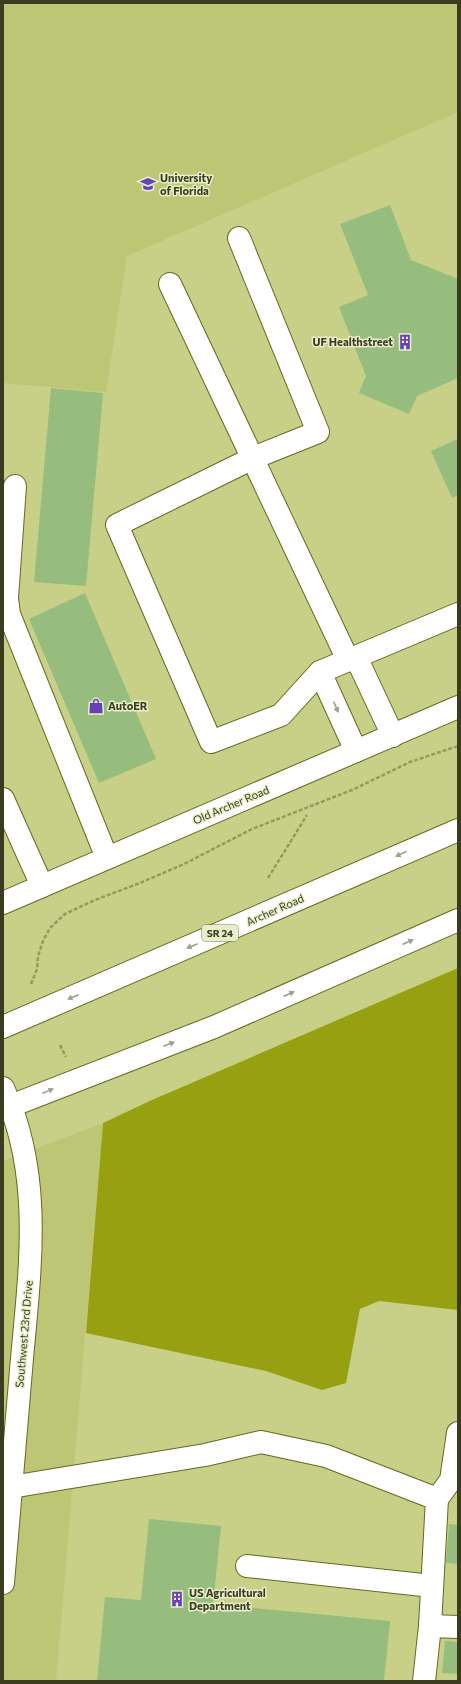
<svg xmlns="http://www.w3.org/2000/svg" width="461" height="1684" font-family="Commissioner,sans-serif">
  <style>
    .built { fill: #bdc674 }
    .forest { fill: #97a011 }
    .building { fill: #96bc7e }
    .lines { fill: none; stroke-linecap: round; stroke-linejoin: round }
    .minor-casing { stroke: #636920; stroke-width: 24 }
    .major-casing { stroke: #636920; stroke-width: 24 }
    .path { stroke: #939960; stroke-width: 2.5; stroke-dasharray: 4 2; stroke-linecap: butt }
    .minor { stroke: #fff; stroke-width: 22 }
    .major { stroke: #fff; stroke-width: 22 }
    .oneway { fill: #9c9e8e }
    .labels { text-anchor: middle; stroke-width: 3; stroke-linejoin: round; paint-order: stroke }
    .shield { fill: #e8eeca; stroke: #6e7152; stroke-width: 1 }
    .shield-label { font-size: 10px; font-weight: bold; fill: #393c1e }
    .poi-label { font-size: 11px; font-weight: bold; fill: #393c1e; stroke: #e8eeca; text-anchor: start }
    .street-label { font-size: 11px; fill: #393c1e; stroke: #e8eeca }
  </style>
  <rect width="100%" height="100%" fill="#c8d087"/>
  <g class="built">
    <path d="M3 3H458V112L127 256 106 392 3 383Z"/>
    <path d="M103 1123 56 1681H3V1161Z"/>
  </g>
  <path class="forest" d="M458 968V1310L379 1301 360 1309 346 1383 322 1390 266 1371 86 1333 103 1123 152 1100Z"/>
  <g class="building">
    <path d="M390 205 411 260 458 279V378L417 396 409 414 359 393 366 376 339 307 368 295 340 224Z"/>
    <path d="M51 388 103 393 86 586 34 582Z"/>
    <path d="M458 439V495L452 498 431 451Z"/>
    <path d="M85 593 156 759 99 783 29 619Z"/>
    <path d="M149 1519 221 1526 213 1604 390 1621 384 1681H97L105 1597 141 1600Z"/>
    <path d="M449 1524 458 1525V1564L446 1563Z"/>
    <path d="M445 1641 458 1642V1674L442 1673Z"/>
  </g>
  <g class="lines">
    <g class="minor-casing">
      <g id="minor">
        <path d="M239 238 318 432 253 458 117 525 211 742 281 715 320 672 458 614"/>
        <path d="M170 284 348 660"/>
        <path d="M15 486 7 598 9 614 107 858"/>
        <path d="M356 657 393 736"/>
        <path d="M320 672 356 751"/>
        <path d="M3 799 42 886"/>
        <path d="M3 903 458 707"/>
        <path d="M3 1088C45 1178 29 1275 21 1370 15 1441 9 1512 3 1583"/>
        <path d="M11 1487 205 1455 261 1442 326 1456 437 1499 430 1626 424 1681"/>
        <path d="M437 1499 451 1480 458 1433"/>
        <path d="M247 1566 432 1586"/>
        <path d="M430 1626 458 1627"/>
      </g>
    </g>
    <g class="major-casing">
      <g id="major">
        <path d="M3 1027 458 830"/>
        <path d="M3 1109 214 1027 458 920"/>
      </g>
    </g>
    <g class="path">
      <path d="M268 878 307 815"/>
      <path d="M31 984 37 969 38 956 43 941 50 928 65 914 95 900 140 883 184 864 252 829 352 790 410 762 458 746"/>
      <path d="M60 1045 66 1057"/>
    </g>
    <use href="#minor" class="minor"/>
    <use href="#major" class="major"/>
  </g>
  <defs><path id="oneway-solid" d="M-6-.8H1V-3.2L6.5 0L1 3.2V.8H-6Z"/></defs>
  <g class="oneway">
    <use href="#oneway-solid" transform="translate(336 707) rotate(66)"/>
    <use href="#oneway-solid" transform="translate(401 854) rotate(156)"/>
    <use href="#oneway-solid" transform="translate(408 942) rotate(-24)"/>
    <use href="#oneway-solid" transform="translate(192 946) rotate(157)"/>
    <use href="#oneway-solid" transform="translate(289 994) rotate(-24)"/>
    <use href="#oneway-solid" transform="translate(73 997) rotate(157)"/>
    <use href="#oneway-solid" transform="translate(169 1044) rotate(-21)"/>
    <use href="#oneway-solid" transform="translate(48 1091) rotate(-22)"/>
  </g>
  <defs>
    <g id="university-bare" transform="scale(1.2)"><path d="M0-5L7-2L0 1L-7-2ZM-4 1L0 2.5L4 1V4Q0 6-4 4Z" fill="#6841b9" stroke="#e8eeca" stroke-width="2.5" paint-order="stroke"/></g>
    <g id="building-bare" transform="scale(1.2)"><path d="M-4-6H4V6H1V3H-1V6H-4ZM-2.5-4.3h1.7v1.8h-1.7ZM.8-4.3h1.7v1.8H.8ZM-2.5-1h1.7V.8h-1.7ZM.8-1h1.7V.8H.8Z" fill="#6841b9" stroke="#e8eeca" stroke-width="2.5" paint-order="stroke"/></g>
    <g id="shop-bare" transform="scale(1.2)"><path d="M-5-2.5h2.3a2.7 3.5 0 0 1 5.4 0H5L5.5 6h-11ZM-1.5-2.5h3a1.5 2.3 0 0 0-3 0Z" fill="#6841b9" stroke="#e8eeca" stroke-width="2.5" paint-order="stroke"/></g>
  </defs>
  <g fill-rule="evenodd">
    <use href="#university-bare" x="148" y="184"/>
    <use href="#building-bare" x="405" y="342"/>
    <use href="#shop-bare" x="96" y="706"/>
    <use href="#building-bare" x="177" y="1599"/>
  </g>
  <g class="labels">
    <rect class="shield" x="202" y="925" width="36" height="16" rx="3"/>
    <g class="shield-label">
      <text x="220" y="937">SR 24</text>
    </g>
    <g class="poi-label">
      <text x="160" y="182">University<tspan x="160" dy="13">of Florida</tspan></text>
      <text x="393" y="346" text-anchor="end">UF Healthstreet</text>
      <text x="108" y="710">AutoER</text>
      <text x="189" y="1597">US Agricultural<tspan x="189" dy="13">Department</tspan></text>
    </g>
    <g class="street-label">
      <text transform="translate(231 805) rotate(-23)" y="4">Old Archer Road</text>
      <text transform="translate(275 910) rotate(-24)" y="4">Archer Road</text>
      <text transform="translate(24 1334) rotate(-85)" y="4">Southwest 23rd Drive</text>
    </g>
  </g>
  <rect width="461" height="1684" fill="none" stroke="#393c1e" stroke-width="8"/>
</svg>
